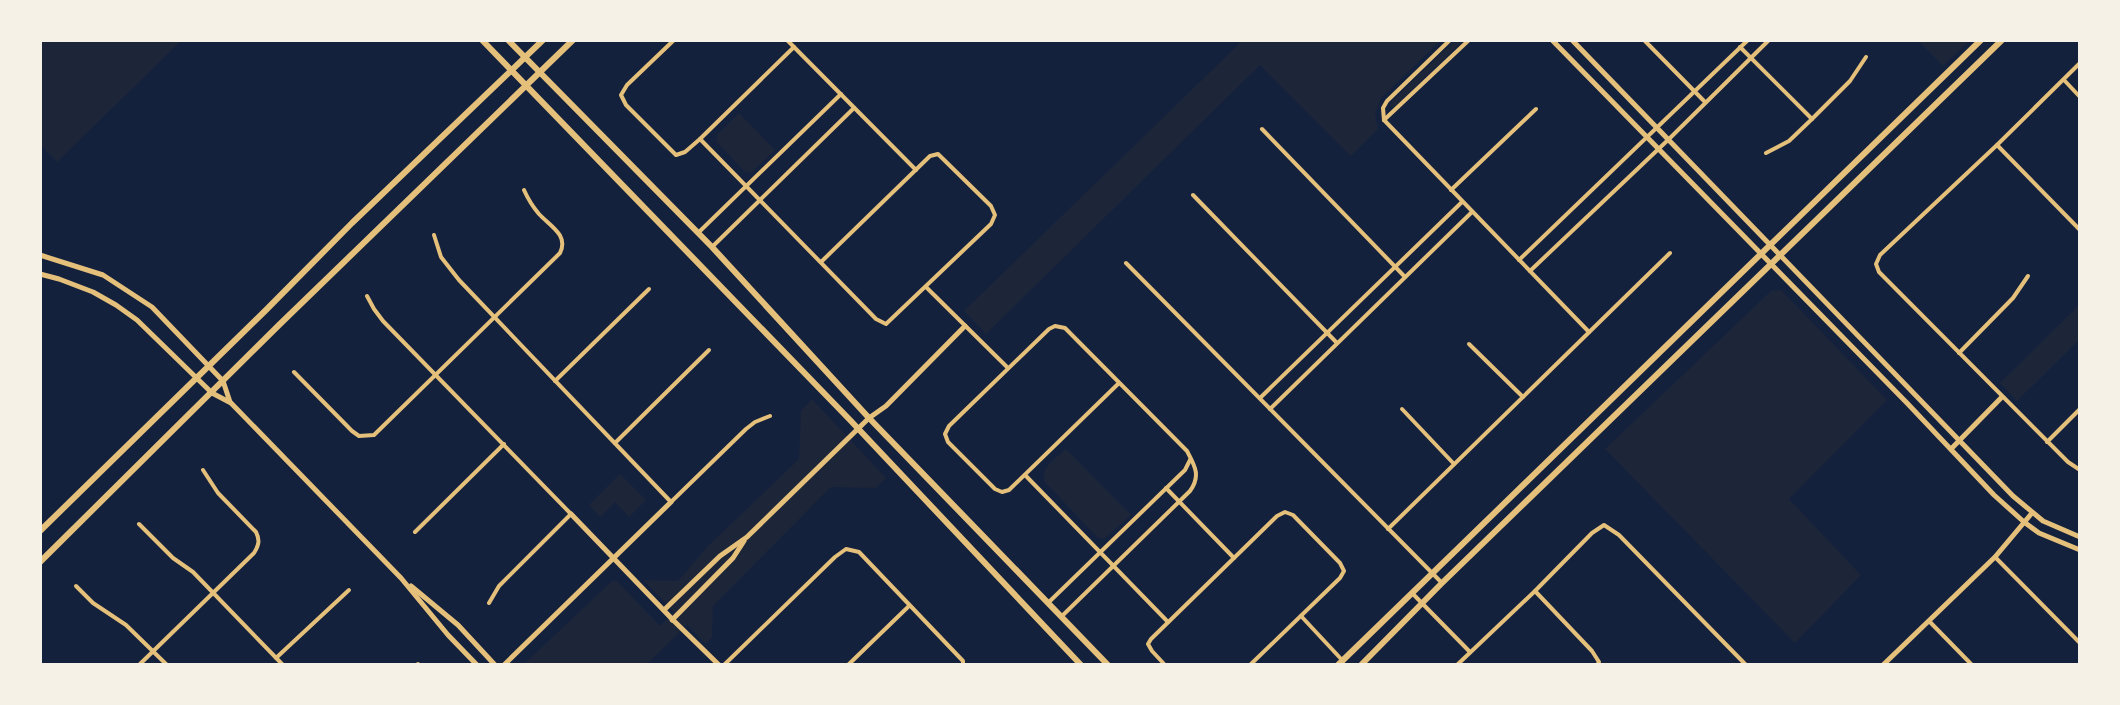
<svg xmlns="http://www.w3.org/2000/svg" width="2120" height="705" font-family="Merriweather,serif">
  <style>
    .green { fill: #1d2539 }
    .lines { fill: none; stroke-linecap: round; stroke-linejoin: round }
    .minor { stroke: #e5c07b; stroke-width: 4 }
    .tertiary { stroke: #e5c07b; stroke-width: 5 }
    .secondary { stroke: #e5c07b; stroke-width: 6 }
    .primary { stroke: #e5c07b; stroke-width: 6 }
  </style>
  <rect width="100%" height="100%" fill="#14213d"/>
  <g class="green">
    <path d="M40 40H182L57 162 40 144Z"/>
    <path d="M1243 40H1441L1381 98 1375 114 1378 129 1351 156 1260 65 986 334 964 311Z"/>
    <path d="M1455 40H1464L1394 107H1392L1390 105 1391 102Z"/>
    <path d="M1918 40H1970L1943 66Z"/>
    <path d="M739 113 775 150 752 172H746L743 170 716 141 717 135Z"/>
    <path d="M1781 290 1887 400 1789 499 1861 575 1795 643 1605 449 1771 291Z"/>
    <path d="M2080 304V339L2017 401 2000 383Z"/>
    <path d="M812 399 886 478 876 488 831 487 713 606 712 637 706 644 687 625 646 665H523L612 581H617L660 626 674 612 643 580 678 581 707 547 799 459 801 411Z"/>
    <path d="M1066 449 1131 515 1104 539 1098 538 1044 481C1041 467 1056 458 1066 449Z"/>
    <path d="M620 474 646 500 629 517 615 502 600 517 589 505Z"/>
  </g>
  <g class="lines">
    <g class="minor">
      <path d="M674 40 627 85 621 95 626 105 676 155 685 152 700 139 794 47"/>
      <path d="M787 40 916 170"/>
      <path d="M1644 40 1705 102"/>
      <path d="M1740 47 1812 119"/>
      <path d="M2080 63 1997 145 1880 255 1876 264 1879 272 2068 462 2080 470"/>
      <path d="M2064 80 2080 97"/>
      <path d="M1384 120 1589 332"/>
      <path d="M1384 120 1469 40"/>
      <path d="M1384 120 1383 108 1387 101 1450 40"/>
      <path d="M1262 129 1405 277"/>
      <path d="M700 139 876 319 886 324 991 224 995 215 991 206 938 154 930 156 821 262"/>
      <path d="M1997 145 2080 230"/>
      <path d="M1766 153 1789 141 1812 119 1850 81 1866 57"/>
      <path d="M1451 190 1536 109"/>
      <path d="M1193 195 1337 343"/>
      <path d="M699 232 841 94"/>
      <path d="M434 235 441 257 459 280 671 502 746 429 755 422 770 416"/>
      <path d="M712 247 854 108"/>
      <path d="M1519 260 1748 40"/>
      <path d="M1126 263 1442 583"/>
      <path d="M1530 271 1669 139 1769 40"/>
      <path d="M926 287 1007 367"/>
      <path d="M367 296 374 309 383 321 571 514 499 586 489 603"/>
      <path d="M1469 344 1523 397"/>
      <path d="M1959 353 2013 298 2028 276"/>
      <path d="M294 372 352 431 359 436 374 435 560 253C569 235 550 226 539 214 533 207 528 199 524 190"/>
      <path d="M555 381 649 289"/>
      <path d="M1260 398 1462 202"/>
      <path d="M1270 409 1472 212"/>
      <path d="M1402 409 1454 464"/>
      <path d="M2047 442 2080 409"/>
      <path d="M615 443 709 350"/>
      <path d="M1025 475 1168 622"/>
      <path d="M1166 488 1234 558"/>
      <path d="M139 524 173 558 193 572 283 665"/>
      <path d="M1388 529 1670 253"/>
      <path d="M415 532 504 444"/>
      <path d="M1995 557 2080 643"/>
      <path d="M76 586 93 603 126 625 167 665"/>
      <path d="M1535 591 1592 651 1599 662 1597 665"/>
      <path d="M1412 593 1470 652"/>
      <path d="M1049 602 1185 470 1190 460"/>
      <path d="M1062 616 1190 491C1201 476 1195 466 1187 451L1065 328 1055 326 1049 329 949 426 945 434 948 442 995 489 1002 492 1009 490 1119 383"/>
      <path d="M1301 616 1343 661"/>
      <path d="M1929 621 1972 665"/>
      <path d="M276 658 349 590"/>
      <path d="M139 665 254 553C259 545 260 540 256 532L218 493 203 470"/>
      <path d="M417 665 418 664"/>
      <path d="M724 665 835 557 846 549 859 552 963 661V665"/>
      <path d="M848 665 909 606"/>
      <path d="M1165 665 1152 651 1148 644 1151 639 1277 516 1285 512 1293 515 1340 563 1344 571 1340 578 1250 665"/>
      <path d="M1457 665 1535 591 1592 533 1604 525 1619 535 1746 665"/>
    </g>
    <g class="tertiary">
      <path d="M1552 40 1907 403 1994 495 2024 522 2039 533 2080 550"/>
      <path d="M1572 40 2013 496 2043 521 2080 537"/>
      <path d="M40 255 103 275 152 307 223 381 230 402"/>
      <path d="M40 274 59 279 93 292 116 305 137 320 212 393 231 403 401 578 448 635 477 665"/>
      <path d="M1951 449 2001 398"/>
      <path d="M571 514 674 621 719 665"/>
      <path d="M411 586 458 625 495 665"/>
      <path d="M664 610 720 556 747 537 869 418 886 406 965 326"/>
      <path d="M672 620 733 558 744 541"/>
      <path d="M504 665 671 502"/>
      <path d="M1883 665 1995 557 2032 513"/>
    </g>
    <g class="secondary">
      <path d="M1338 665 1981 40"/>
      <path d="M1361 665 1442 583 2002 40"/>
    </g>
    <g class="primary">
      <path d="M482 40 850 420 1081 665"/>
      <path d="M508 40 712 247 869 418 1108 665"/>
      <path d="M40 531 266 310 352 223 543 40"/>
      <path d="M40 562 279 325 573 40"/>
    </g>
  </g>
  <rect width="2120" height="705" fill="none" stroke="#f6f1e7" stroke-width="84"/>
</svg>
